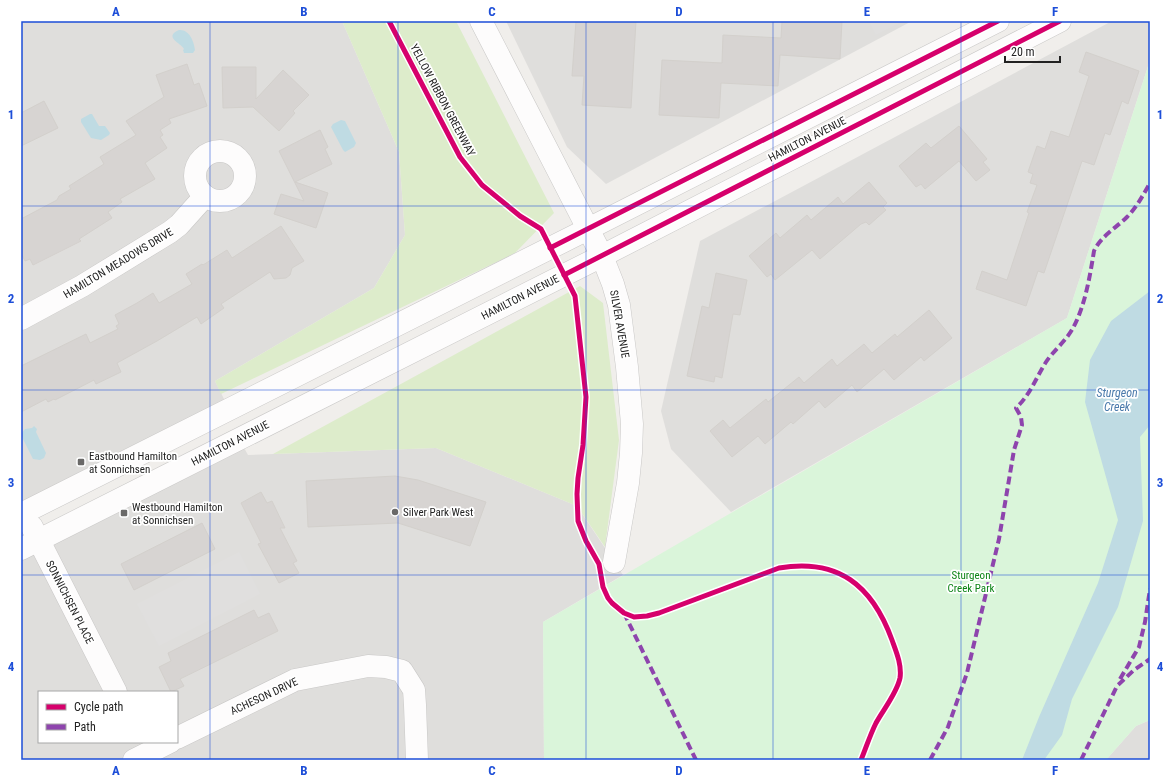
<svg xmlns="http://www.w3.org/2000/svg" width="1171" height="781" font-family="'Roboto Condensed',sans-serif">
  <style>
    .residential { fill: #dfdedc; fill-rule: evenodd }
    .grass { fill: #ddeccb }
    .park { fill: #daf5da }
    .parking { fill: #e0dfde }
    .water { fill: #bfdbe3 }
    .building { fill: #d7d4d2; stroke: #d3d0cc }
    .lines { fill: none; stroke-linecap: round; stroke-linejoin: round }
    .minor-casing { stroke: #c9c8c7; stroke-width: 23 }
    .minor { stroke: #fdfcfc; stroke-width: 22 }
    .quiet { stroke: #8e44ad; stroke-width: 4; stroke-dasharray: 8 4; stroke-linecap: butt }
    .cycleway-casing { stroke: #fff; stroke-width: 8 }
    .cycleway { stroke: #d6006c; stroke-width: 5 }
    .grid { fill: none; stroke: #1d4ed8; stroke-width: 1; stroke-opacity: 0.55 }
    .poi-dot { fill: #6a6968; stroke: #fff; stroke-width: 1.5 }
    .labels { text-anchor: middle; stroke-width: 3.5; stroke-linejoin: round; paint-order: stroke }
    .street-label { font-size: 11px; fill: #222; stroke: #fff }
    .poi-label { font-size: 11px; fill: #222; stroke: #fff; text-anchor: start }
    .park-label { font-size: 11px; fill: #0c8416; stroke: #fff }
    .water-label { font-size: 12px; font-style: italic; fill: #4a7aab; stroke: #fff }
    .neatline { fill: none; stroke: #1d4ed8; stroke-width: 1.5 }
    .grid-label { font-size: 13px; text-anchor: middle; font-weight: bold; fill: #1d4ed8 }
  </style>
  <rect width="100%" height="100%" fill="#f0eeeb"/>
  <g class="residential">
    <path d="M21 21H342L399 152 405 235 374 288 215 381 229 409 21 514Z"/>
    <path d="M506 21H912L606 184 567 147Z"/>
    <path d="M1112 21H1150V60L1067 318 731 512 671 449 661 411 700 241Z"/>
    <path d="M239 439 248 455 436 448 577 506 623 575 543 622 544 760H21V549ZM39 692H177V742H39Z"/>
    <path d="M1150 720V760H1106L1136 726Z"/>
  </g>
  <g class="grass">
    <path d="M342 21H456L554 213 515 253 221 394 215 381 374 288 405 235 399 152Z"/>
    <path d="M580 286 603 303 619 440 605 547 577 506 436 448 273 454Z"/>
  </g>
  <path class="park" d="M1150 60V720L1136 726 1106 760H544L543 622 1067 318Z"/>
  <g class="parking">
    <path d="M869 21H904L876 35Z"/>
    <path d="M239 552 260 594 159 646 137 604Z"/>
  </g>
  <g class="water">
    <path d="M179 30C189 29 194 41 195 50L193 53H184L183 50 184 49C181 43 163 37 179 30Z"/>
    <path d="M90 114H92L99 126H105L110 133 109 135 101 140 91 138 81 122V119Z"/>
    <path d="M341 120 345 121 356 143 354 147 345 152 343 150 331 127 333 124Z"/>
    <path d="M1150 291V425L1140 437 1143 521 1118 607 1072 699 1062 735 1044 760H1022L1039 717 1098 583 1118 520 1085 402 1090 360 1111 321Z"/>
    <path d="M34 426 37 429 36 432 46 453 44 458 40 460 33 459 22 437 21 434 25 429 32 428Z"/>
  </g>
  <g class="building">
    <path d="M576 21H636L631 108 582 105 584 76H572Z"/>
    <path d="M782 21H842L840 59 780 55 778 86 721 83 719 118 659 115 662 60 722 63 723 35 781 38Z"/>
    <path d="M1086 52 1139 71 1128 104 1122 101 1110 135 1105 133 1094 165 1082 161 1044 273 1038 271 1026 306 976 289 982 271 1007 280 1029 213 1027 212 1037 185 1030 183 1033 174 1028 172 1037 146 1045 149 1051 131 1069 137 1089 76 1079 72Z"/>
    <path d="M187 64 194 85 199 83 207 106 169 119 171 123 160 130 163 135 160 137 167 148 145 163 155 179 120 199 122 202 108 212 112 218 79 239 81 241 33 265 30 259 25 261 21 253V219L57 200 59 196 71 189 69 186 104 164 100 157 136 135 126 121 164 97 156 75Z"/>
    <path d="M222 67H256V99L283 70 309 95 293 111 295 113 279 131 253 107 223 108Z"/>
    <path d="M44 101 58 128 21 146V113Z"/>
    <path d="M959 126 987 159 983 162 990 170 976 181 959 161 925 189 921 184 916 187 899 166 926 143 931 148Z"/>
    <path d="M320 130 328 147 325 149 332 164 295 182 328 193 316 228 274 214 281 194 304 201 279 151Z"/>
    <path d="M869 182 887 203 883 207 886 210 869 225 866 222 861 224 820 259 812 250 775 280 771 274 767 277 749 256 776 233 780 238 807 215 811 220 838 197 843 204Z"/>
    <path d="M281 226 304 261 292 268 290 275 286 278 274 279 270 272 221 304 224 308 201 324 197 317 157 341 117 363 121 372 96 384 94 380 55 400 54 399 48 402 46 399 21 412V366L86 334 90 343 118 329 116 326 119 324 115 315 137 303 153 293 159 303 192 284 186 274 202 264 203 265 227 250 232 258Z"/>
    <path d="M716 273 747 280 740 315 733 314 722 378 715 376 714 382 687 376 702 306 709 308Z"/>
    <path d="M929 310 952 338 924 361 921 357 894 380 884 369 857 392 852 385 825 408 819 401 793 424 791 422 765 444 758 436 732 457 710 431 723 420 730 428 766 399 768 402 799 377 804 383 832 359 837 366 864 344 872 353 895 334 897 337Z"/>
    <path d="M395 476 418 480 486 502 470 546 398 523 308 527 306 481Z"/>
    <path d="M261 492 267 503 272 501 285 528H280L297 561 293 563 299 573 279 583 258 544 261 543 241 503Z"/>
    <path d="M202 523 215 549 134 590 121 564Z"/>
    <path d="M254 610 258 618 269 613 278 631 180 679 184 686 171 692 159 667 171 661 168 653Z"/>
  </g>
  <g class="lines">
    <g class="minor-casing">
      <g id="minor">
        <path d="M481 21 602 256 613 284 619 305 627 367 632 424 631 453 628 483 614 562"/>
        <circle cx="220" cy="176" r="25"/>
        <path d="M21 319 82 286 170 232 179 225 205 196"/>
        <path d="M21 514 588 229 998 21"/>
        <path d="M32 527 116 692"/>
        <path d="M21 549 602 256 1060 21"/>
        <path d="M177 738 295 680 368 666 386 667 402 671 414 690 415 705 417 760"/>
        <path d="M134 760 170 742"/>
      </g>
    </g>
    <use href="#minor" class="minor"/>
    <g class="quiet">
      <path d="M624 613 696 760"/>
      <path d="M1120 679 1139 647 1145 622 1150 589"/>
      <path d="M930 760 948 727 967 673 999 539 1014 450 1022 425 1021 417 1016 408C1030 395 1036 378 1046 362 1054 350 1066 341 1073 328 1085 306 1090 276 1094 251 1101 236 1116 228 1127 217 1137 207 1143 195 1150 183"/>
      <path d="M1081 760 1117 686 1134 670 1150 659"/>
    </g>
    <g class="cycleway-casing">
      <g id="cycleway">
        <path d="M389 21 460 157 482 185 520 216 541 229 575 296 586 397 583 445 578 478 577 494 578 521 586 541 599 564 603 587 608 598 612 603 624 613 634 617 647 616 659 613 779 568C838 558 872 585 892 640 896 651 902 665 900 678 897 693 883 710 876 723 870 735 866 748 861 760"/>
        <path d="M550 248 998 21"/>
        <path d="M564 275 1060 21"/>
      </g>
    </g>
    <use href="#cycleway" class="cycleway"/>
  </g>
  <path class="grid" d="M210 21V760M398 21V760M586 21V760M773 21V760M961 21V760M21 206H1150M21 390H1150M21 575H1150"/>
  <g class="poi-dot">
    <rect x="77" y="458" width="8" height="8" rx="2"/>
    <circle cx="395" cy="512" r="4"/>
    <rect x="120" y="509" width="8" height="8" rx="2"/>
  </g>
  <g class="labels">
    <g class="street-label">
      <text transform="translate(443 100) rotate(62)" y="4">YELLOW RIBBON GREENWAY</text>
      <text transform="translate(807 139) rotate(-27)" y="4">HAMILTON AVENUE</text>
      <text transform="translate(118 263) rotate(-31)" y="4">HAMILTON MEADOWS DRIVE</text>
      <text transform="translate(520 297) rotate(-27)" y="4">HAMILTON AVENUE</text>
      <text transform="translate(620 324) rotate(80)" y="4">SILVER AVENUE</text>
      <text transform="translate(230 443) rotate(-27)" y="4">HAMILTON AVENUE</text>
      <text transform="translate(70 602) rotate(63)" y="4">SONNICHSEN PLACE</text>
      <text transform="translate(264 696) rotate(-25)" y="4">ACHESON DRIVE</text>
    </g>
    <g class="poi-label">
      <text x="89" y="460">Eastbound Hamilton<tspan x="89" dy="13">at Sonnichsen</tspan></text>
      <text x="132" y="511">Westbound Hamilton<tspan x="132" dy="13">at Sonnichsen</tspan></text>
      <text x="403" y="516">Silver Park West</text>
    </g>
    <g class="park-label">
      <text x="971" y="579">Sturgeon<tspan x="971" dy="13">Creek Park</tspan></text>
    </g>
    <g class="water-label">
      <text x="1117" y="397">Sturgeon<tspan x="1117" dy="14">Creek</tspan></text>
    </g>
  </g>
  <rect width="1171" height="781" fill="none" stroke="#ffffff" stroke-width="44"/>
  <rect x="38" y="691" width="140" height="52" fill="#ffffff" stroke="#a7a7a7"/>
  <rect x="46" y="704" width="20" height="6" fill="#d6006c" stroke="#a7a7a7"/>
  <text x="74" y="711" font-size="12" fill="#222222">Cycle path</text>
  <rect x="46" y="724" width="20" height="6" fill="#8e44ad" stroke="#a7a7a7"/>
  <text x="74" y="731" font-size="12" fill="#222222">Path</text>
  <path d="M1005 56v6h55v-6" fill="none" stroke="#222222" stroke-width="2"/>
  <text x="1011" y="56" font-size="12" fill="#222222" stroke="#ffffff" stroke-width="3" paint-order="stroke">20 m</text>
  <rect x="22" y="22" width="1127" height="737" class="neatline"/>
  <g class="grid-label">
    <text x="116" y="16">A</text>
    <text x="304" y="16">B</text>
    <text x="492" y="16">C</text>
    <text x="679" y="16">D</text>
    <text x="867" y="16">E</text>
    <text x="1055" y="16">F</text>
    <text x="11" y="119">1</text>
    <text x="1160" y="119">1</text>
    <text x="11" y="303">2</text>
    <text x="1160" y="303">2</text>
    <text x="11" y="487">3</text>
    <text x="1160" y="487">3</text>
    <text x="11" y="671">4</text>
    <text x="1160" y="671">4</text>
    <text x="116" y="775">A</text>
    <text x="304" y="775">B</text>
    <text x="492" y="775">C</text>
    <text x="679" y="775">D</text>
    <text x="867" y="775">E</text>
    <text x="1055" y="775">F</text>
  </g>
</svg>
